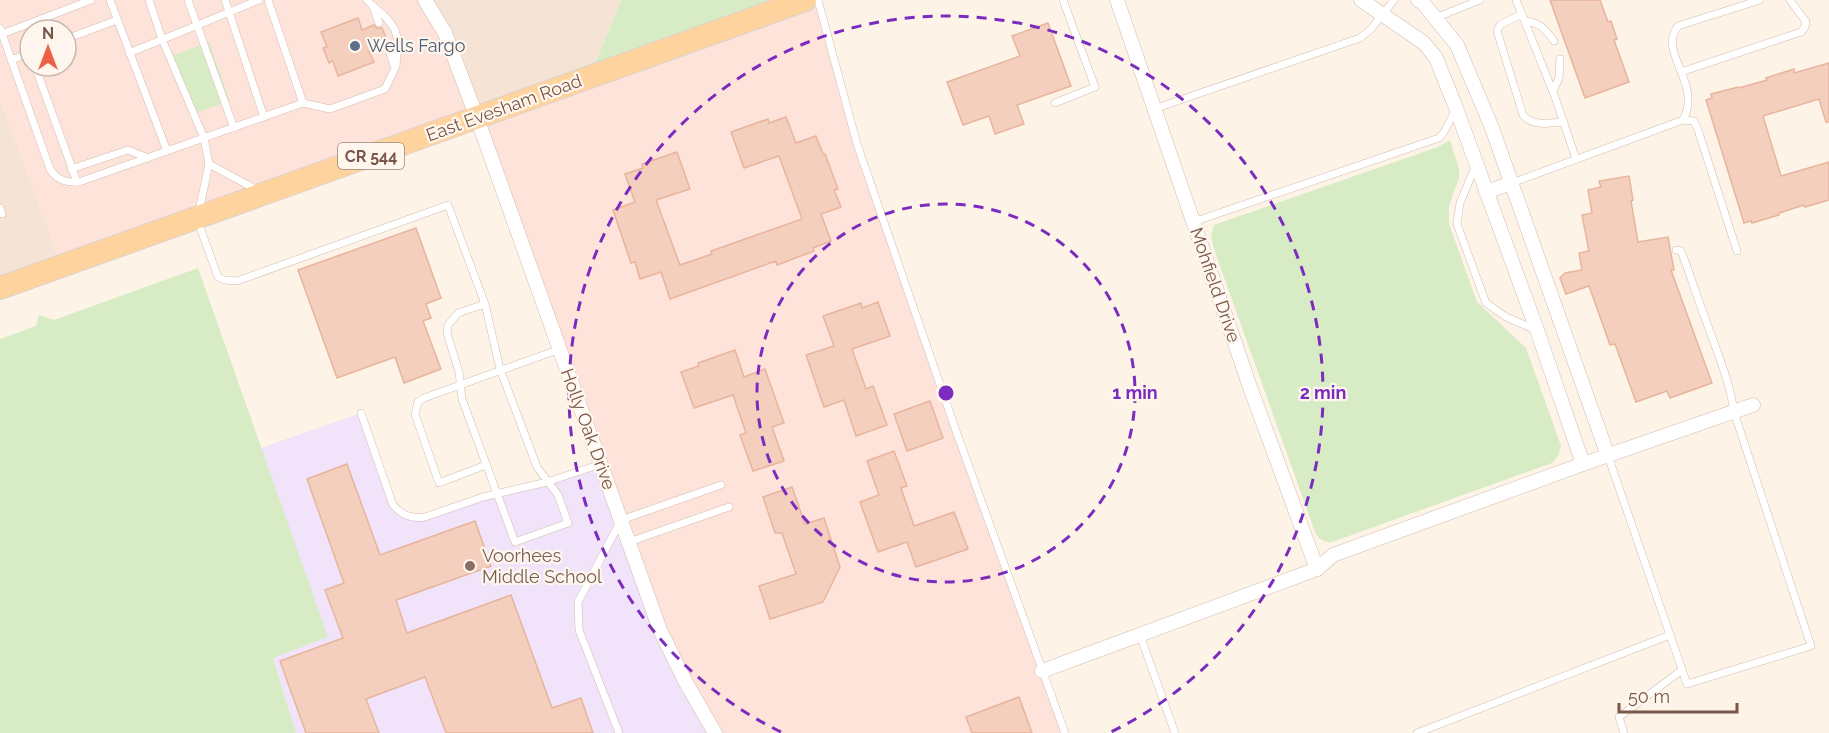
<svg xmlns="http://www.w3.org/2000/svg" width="1829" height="733" font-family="Raleway,sans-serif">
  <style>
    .residential { fill: #f5e4d5 }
    .commercial { fill: #fee3da; fill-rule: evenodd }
    .education { fill: #f0e3fa }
    .green { fill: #d7ecc4 }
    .building { fill: #f4cfbd; stroke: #e8b49d; stroke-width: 1.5 }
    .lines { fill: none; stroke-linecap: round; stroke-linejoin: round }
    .lane-casing { stroke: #d3bcae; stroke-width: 8 }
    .street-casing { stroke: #d3bcae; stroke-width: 15 }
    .primary-casing { stroke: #dcd3d0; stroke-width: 24 }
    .lane { stroke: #fff; stroke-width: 7 }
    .street { stroke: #fff; stroke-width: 14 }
    .primary { stroke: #fed39d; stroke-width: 22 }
    .ring { fill: none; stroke: #7b2cbf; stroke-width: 3; stroke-dasharray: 10 8 }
    .service-dot { fill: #5c6f8a; stroke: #fff7ee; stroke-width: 2 }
    .education-dot { fill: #8d6e63; stroke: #fff7ee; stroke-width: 2 }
    .labels { text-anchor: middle; stroke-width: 4.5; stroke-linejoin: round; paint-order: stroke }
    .shield { fill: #fff7ee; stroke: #a1877b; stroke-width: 1.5 }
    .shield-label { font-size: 16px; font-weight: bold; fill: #79574a }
    .service-label { font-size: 18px; fill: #4e5e75; stroke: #fff7ee; text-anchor: start }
    .street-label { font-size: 18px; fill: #79574a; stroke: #fff7ee }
    .education-label { font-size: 18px; fill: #785e54; stroke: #fff7ee; text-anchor: start }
    .centre { fill: #7b2cbf; stroke: #fff7ee; stroke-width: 3 }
    .ring-label { font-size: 18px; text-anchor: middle; font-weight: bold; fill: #7b2cbf; stroke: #fff7ee; stroke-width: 4.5; stroke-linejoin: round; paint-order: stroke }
  </style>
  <rect width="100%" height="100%" fill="#fdf3e7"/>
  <g class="residential">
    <path d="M425 0H621L590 77 477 118Z"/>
    <path d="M0 99 62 267 0 288Z"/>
  </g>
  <path class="commercial" d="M0 0H425L477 118 818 0 857 144 1065 733H715L685 681 477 118 62 267 0 99ZM30 30H66V66H30Z"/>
  <path class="education" d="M361 413 393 505 416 518 601 464 646 591 715 733H296L273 657 327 636 261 448Z"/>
  <g class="green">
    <path d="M621 0H805L590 77Z"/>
    <path d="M209 42 230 101 193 114 171 56Z"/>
    <path d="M1450 140 1459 169V178L1449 206V224L1477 302 1526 348 1561 446 1558 456 1552 463 1332 542C1323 542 1320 540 1315 532L1215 252 1211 236 1214 225 1438 147Z"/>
    <path d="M198 268 328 637 273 658 296 733H0V339L36 326 39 315 54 320Z"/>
  </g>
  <g class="building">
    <path d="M1550 0H1600L1608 22 1611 21 1617 39 1614 40 1629 82 1585 98Z"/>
    <path d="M358 18 362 30 374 25 377 28H382L387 40 382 42V47L369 52 374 62 338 76 333 61 329 63 323 48 327 47 321 32Z"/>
    <path d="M1048 23 1071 86 1017 105 1024 124 995 134 989 116 963 125 947 82 1020 56 1012 36Z"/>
    <path d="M1829 63V122H1826L1819 99 1763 116 1781 176 1829 162V200L1805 207 1804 205 1779 213V215L1752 223 1751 221 1744 223 1706 100 1712 98 1711 94 1738 87 1739 88 1767 80 1766 78 1794 69V73Z"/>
    <path d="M786 117 796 143 816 136 823 154H825L838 189 834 190 841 207 821 214 831 241 813 248 814 251 777 265 776 261 670 299 661 272 640 279 635 262 631 263 613 210 635 202 625 174 643 168 642 164 677 152 690 189 656 200 680 265 712 254 711 251 802 219 779 156 744 168 731 132 768 119 769 123Z"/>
    <path d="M1629 176 1633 200 1631 201 1638 242 1668 237 1674 270H1671L1712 383 1670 398 1667 391 1636 402 1615 344 1610 345 1589 286 1566 294 1560 278 1565 273 1582 270 1579 253 1589 251 1582 215 1592 213 1588 190 1601 187 1599 181Z"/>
    <path d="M416 228 441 298 426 304 431 318 423 321 441 369 404 383 395 357 337 378 298 270Z"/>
    <path d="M878 302 890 336 852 349 866 389 873 386 887 425 856 436 844 400 824 407 806 355 834 346 823 316 861 303 862 308Z"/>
    <path d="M735 350 744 377 765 369 784 423 772 427 784 461 753 471 740 435 746 433 733 395 694 408 681 372 699 366 698 363Z"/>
    <path d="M930 401 943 438 907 451 894 414Z"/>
    <path d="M894 451 907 486 901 488 914 526 954 512 968 549 916 567 907 542 878 552 860 502 879 495 867 461Z"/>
    <path d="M347 464 380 555 475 521 491 566 396 600 407 633 511 595 552 708 581 698 593 733H446L425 677 366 699 379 733H306L280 661 343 638 325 590 344 583 307 479Z"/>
    <path d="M792 487 805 524 824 518 840 567 823 602 770 619 759 586 796 574 782 533H775L763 497Z"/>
    <path d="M1019 697 1032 733H972L966 717Z"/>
  </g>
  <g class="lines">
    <g class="lane-casing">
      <g id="lane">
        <path d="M110 0 167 151"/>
        <path d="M149 0 162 39 204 138 209 164 199 211"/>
        <path d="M188 0 234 128"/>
        <path d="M225 0 264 117"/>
        <path d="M268 0 303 103"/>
        <path d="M367 0 373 6 379 23"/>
        <path d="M818 0 857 144 955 428 1065 733"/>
        <path d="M1516 0 1555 97 1576 159"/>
        <path d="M373 6C399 27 399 33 396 66"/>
        <path d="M1522 14 1500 25 1497 31 1523 115C1533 127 1550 123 1564 122"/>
        <path d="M1435 18 1480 0"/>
        <path d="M1525 21C1541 23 1545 29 1554 41"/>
        <path d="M0 28 50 169C57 180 66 183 79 182L303 103 330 109 385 89 395 68 387 45"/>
        <path d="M2 34 91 0"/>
        <path d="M66 39 117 20"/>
        <path d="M129 53 259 0"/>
        <path d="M11 60 30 53"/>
        <path d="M35 66 77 182"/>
        <path d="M1681 72 1801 32 1805 27 1806 22 1790 0"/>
        <path d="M1553 91 1559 78 1560 59"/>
        <path d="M1055 103 1095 87 1063 0"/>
        <path d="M1154 109 1360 38 1371 29 1394 0"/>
        <path d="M1683 120 1694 121 1698 130 1737 251"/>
        <path d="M209 164 257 190"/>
        <path d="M1475 167 1460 203 1457 224 1486 303 1506 317 1536 330"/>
        <path d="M71 169 128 150 148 158"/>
        <path d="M1512 183 1683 120C1703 83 1657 53 1678 26L1760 0"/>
        <path d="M0 208 2 214"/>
        <path d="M198 222 218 277 224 280 237 281 448 205 485 304 500 369 537 467 558 495 568 523 515 542 462 399 459 372 447 333 448 325 458 313 485 304"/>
        <path d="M1193 222 1439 138 1444 132 1455 111"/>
        <path d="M361 413 393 505C402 515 411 519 425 517L483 497 547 482 601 464"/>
        <path d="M1608 456 1687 684 1811 646 1734 412C1730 382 1718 355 1708 326 1698 301 1691 276 1681 251L1676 250"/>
        <path d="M486 465 439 483 415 414 418 402 424 398 560 349"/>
        <path d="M629 542 729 507"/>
        <path d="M1140 635 1175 733"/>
        <path d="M619 733 579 630 578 602 621 520 721 485"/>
        <path d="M1417 733 1670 635"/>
        <path d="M1624 733 1619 717 1682 670"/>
      </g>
    </g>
    <g class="street-casing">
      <g id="street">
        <path d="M425 0 445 33 477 118 660 630 685 681 715 733"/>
        <path d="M1117 0 1251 390 1317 569"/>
        <path d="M1361 0 1424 43 1436 58 1456 108 1537 330 1583 464"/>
        <path d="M1418 0 1423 3 1457 45 1492 128 1608 456"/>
        <path d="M1486 192 1512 183"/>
        <path d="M1042 671 1317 569 1333 555 1583 464 1753 405"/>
      </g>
    </g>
    <g class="primary-casing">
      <path id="primary" d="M0 288 805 0"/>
    </g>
    <use href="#lane" class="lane"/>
    <use href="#street" class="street"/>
    <use href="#primary" class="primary"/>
  </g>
  <g class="ring">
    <circle cx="946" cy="393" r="189"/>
    <path d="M781 732A377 377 0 1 1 1111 732"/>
  </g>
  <circle class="service-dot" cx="355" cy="46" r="6"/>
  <circle class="education-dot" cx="470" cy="566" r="6"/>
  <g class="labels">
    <rect class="shield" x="338" y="143" width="66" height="26" rx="4.5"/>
    <g class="shield-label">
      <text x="371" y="162">CR 544</text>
    </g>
    <g class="service-label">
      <text x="367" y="52">Wells Fargo</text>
    </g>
    <g class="street-label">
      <text transform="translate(504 108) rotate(-20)" y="6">East Evesham Road</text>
      <text transform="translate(1215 285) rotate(71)" y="6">Mohfield Drive</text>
      <text transform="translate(588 429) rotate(70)" y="6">Holly Oak Drive</text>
    </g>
    <g class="education-label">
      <text x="482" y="562">Voorhees<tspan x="482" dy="21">Middle School</tspan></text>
    </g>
  </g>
  <circle cx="946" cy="393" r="9" class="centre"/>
  <g class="ring-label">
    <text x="1135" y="399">1 min</text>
    <text x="1323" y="399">2 min</text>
  </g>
  <g transform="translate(48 48)"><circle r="28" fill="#fff7ee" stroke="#c9b7ac" stroke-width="1.5"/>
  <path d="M0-4.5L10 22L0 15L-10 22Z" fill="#ec6147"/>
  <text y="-9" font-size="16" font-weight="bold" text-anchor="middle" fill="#79574a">N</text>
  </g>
  <path d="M1619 703v9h118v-9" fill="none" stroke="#79574a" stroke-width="3"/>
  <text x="1628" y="703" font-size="18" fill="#79574a" stroke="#fff7ee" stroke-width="4.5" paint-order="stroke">50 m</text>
</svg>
